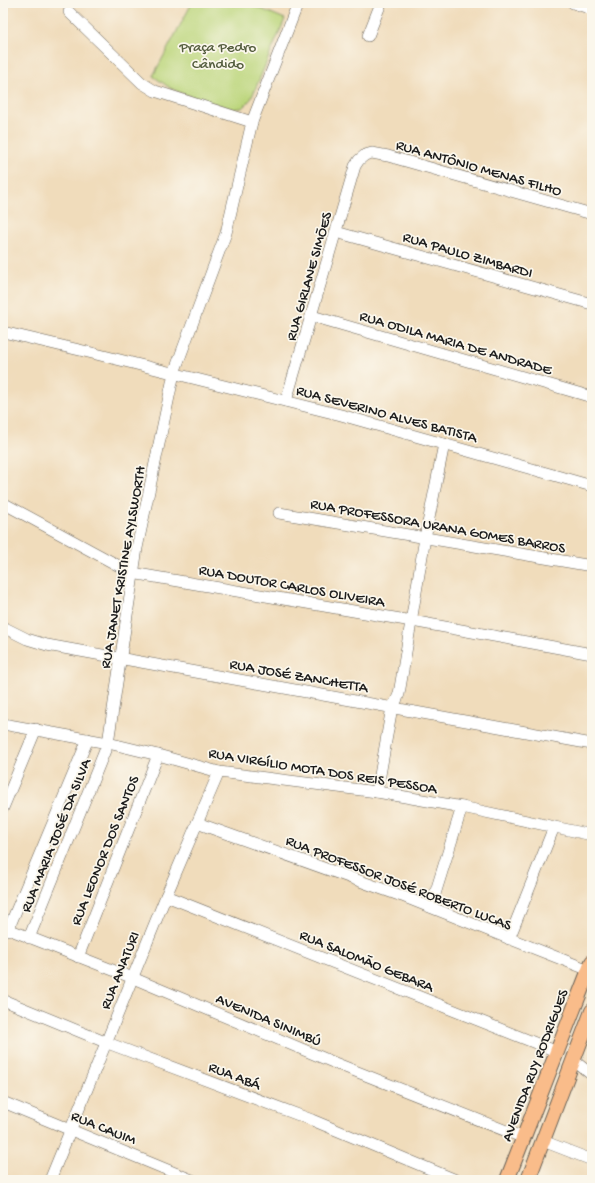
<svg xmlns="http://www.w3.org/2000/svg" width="595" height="1183" font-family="'Gochi Hand',sans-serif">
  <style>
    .green { fill: #bcd67c; stroke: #6c794c }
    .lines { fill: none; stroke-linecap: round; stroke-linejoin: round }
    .minor-casing { stroke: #665f54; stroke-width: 12 }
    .major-casing { stroke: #665f54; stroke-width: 16 }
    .minor { stroke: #fff; stroke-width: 11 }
    .major { stroke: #f9bc8a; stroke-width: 14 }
    .labels { text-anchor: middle; stroke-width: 3.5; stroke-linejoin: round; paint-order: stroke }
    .park-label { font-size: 15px; fill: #545d3e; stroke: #fbf7ec }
    .street-label { font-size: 15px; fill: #1c1c1c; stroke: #fbf7ec }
  </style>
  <rect width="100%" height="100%" fill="#fbf7ec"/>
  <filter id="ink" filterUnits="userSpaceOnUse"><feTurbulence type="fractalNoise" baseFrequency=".025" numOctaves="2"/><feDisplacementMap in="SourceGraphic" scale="8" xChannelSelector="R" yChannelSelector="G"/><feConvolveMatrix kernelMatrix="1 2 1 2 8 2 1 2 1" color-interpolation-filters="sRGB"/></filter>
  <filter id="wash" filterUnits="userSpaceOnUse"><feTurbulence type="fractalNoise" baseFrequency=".012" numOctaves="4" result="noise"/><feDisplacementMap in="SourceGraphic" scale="16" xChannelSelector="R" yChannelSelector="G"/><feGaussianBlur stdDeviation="0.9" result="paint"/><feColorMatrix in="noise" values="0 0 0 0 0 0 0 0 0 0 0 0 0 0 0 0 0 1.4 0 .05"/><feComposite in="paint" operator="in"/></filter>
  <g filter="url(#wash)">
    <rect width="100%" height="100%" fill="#f0dcbb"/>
    <path class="green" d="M192 3H247L285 19 251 99 242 108 233 109 181 93 170 88 153 76Z"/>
  </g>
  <g filter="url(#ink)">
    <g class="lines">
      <g class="minor-casing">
        <g id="minor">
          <path d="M573 3 592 9"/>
          <path d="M69 12 142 83 155 91 252 122"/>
          <path d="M368 36 381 3"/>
          <path d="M336 232 592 304"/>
          <path d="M312 316 592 397"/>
          <path d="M3 332 88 352 341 415 592 486"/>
          <path d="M286 401 355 166 359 160 365 155 372 153 388 156 592 214"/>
          <path d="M3 503 132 573 412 621 592 654"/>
          <path d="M279 513 592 566"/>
          <path d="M3 627 27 639 47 645 592 744"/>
          <path d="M3 724 108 743 158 755 219 772 377 792 462 807 592 835"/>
          <path d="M377 792 392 707 396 701 399 694 425 538 444 444"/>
          <path d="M3 808 36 729"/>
          <path d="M197 823 402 896 589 970"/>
          <path d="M166 896 558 1052"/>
          <path d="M431 907 462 807"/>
          <path d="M3 927 133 978 335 1063 524 1138"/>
          <path d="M8 930 88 739"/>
          <path d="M29 938 108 743 137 548 174 373 226 233 252 122 298 3"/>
          <path d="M509 939 554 827"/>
          <path d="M78 957 158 755"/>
          <path d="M3 1000 105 1042 312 1120 456 1180"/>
          <path d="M573 1060 592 1075"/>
          <path d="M3 1102 192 1180"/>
          <path d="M543 1141 592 1160"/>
          <path d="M50 1180 166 896 219 772"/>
        </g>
      </g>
      <g class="major-casing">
        <g id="major">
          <path d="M507 1180 592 962"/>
          <path d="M528 1180 592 1011"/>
        </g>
      </g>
      <use href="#minor" class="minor"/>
      <use href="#major" class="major"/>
    </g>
  </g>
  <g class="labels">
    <g class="park-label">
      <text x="218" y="51">Praça Pedro<tspan x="218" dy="17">Cândido</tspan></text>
    </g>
    <g class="street-label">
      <text transform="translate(479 167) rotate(16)" y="5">RUA ANTÔNIO MENAS FILHO</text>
      <text transform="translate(468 254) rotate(16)" y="5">RUA PAULO ZIMBARDI</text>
      <text transform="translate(308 276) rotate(-74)" y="5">RUA GIRLANE SIMÕES</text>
      <text transform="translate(456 342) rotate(16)" y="5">RUA ODILA MARIA DE ANDRADE</text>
      <text transform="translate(387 413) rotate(15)" y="5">RUA SEVERINO ALVES BATISTA</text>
      <text transform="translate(438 525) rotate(10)" y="5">RUA PROFESSORA URANA GOMES BARROS</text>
      <text transform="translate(122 567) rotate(-80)" y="5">RUA JANET KRISTINE AYLSWORTH</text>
      <text transform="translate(292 585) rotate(10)" y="5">RUA DOUTOR CARLOS OLIVEIRA</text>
      <text transform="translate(299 675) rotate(10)" y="5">RUA JOSÉ ZANCHETTA</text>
      <text transform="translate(323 770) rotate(9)" y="5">RUA VIRGÍLIO MOTA DOS REIS PESSOA</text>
      <text transform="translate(55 835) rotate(-68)" y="5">RUA MARIA JOSÉ DA SILVA</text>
      <text transform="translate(104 850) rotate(-68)" y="5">RUA LEONOR DOS SANTOS</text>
      <text transform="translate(399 882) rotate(21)" y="5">RUA PROFESSOR JOSÉ ROBERTO LUCAS</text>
      <text transform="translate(367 960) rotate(22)" y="5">RUA SALOMÃO GEBARA</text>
      <text transform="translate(119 970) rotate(-68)" y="5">RUA ANATURI</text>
      <text transform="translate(269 1019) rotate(23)" y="5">AVENIDA SINIMBÚ</text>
      <text transform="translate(534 1065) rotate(-69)" y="5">AVENIDA RUY RODRIGUES</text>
      <text transform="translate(235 1075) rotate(21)" y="5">RUA ABÁ</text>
      <text transform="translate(104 1127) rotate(22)" y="5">RUA CAUIM</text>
    </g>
  </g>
  <rect width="595" height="1183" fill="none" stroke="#fbf7ec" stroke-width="16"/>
</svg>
